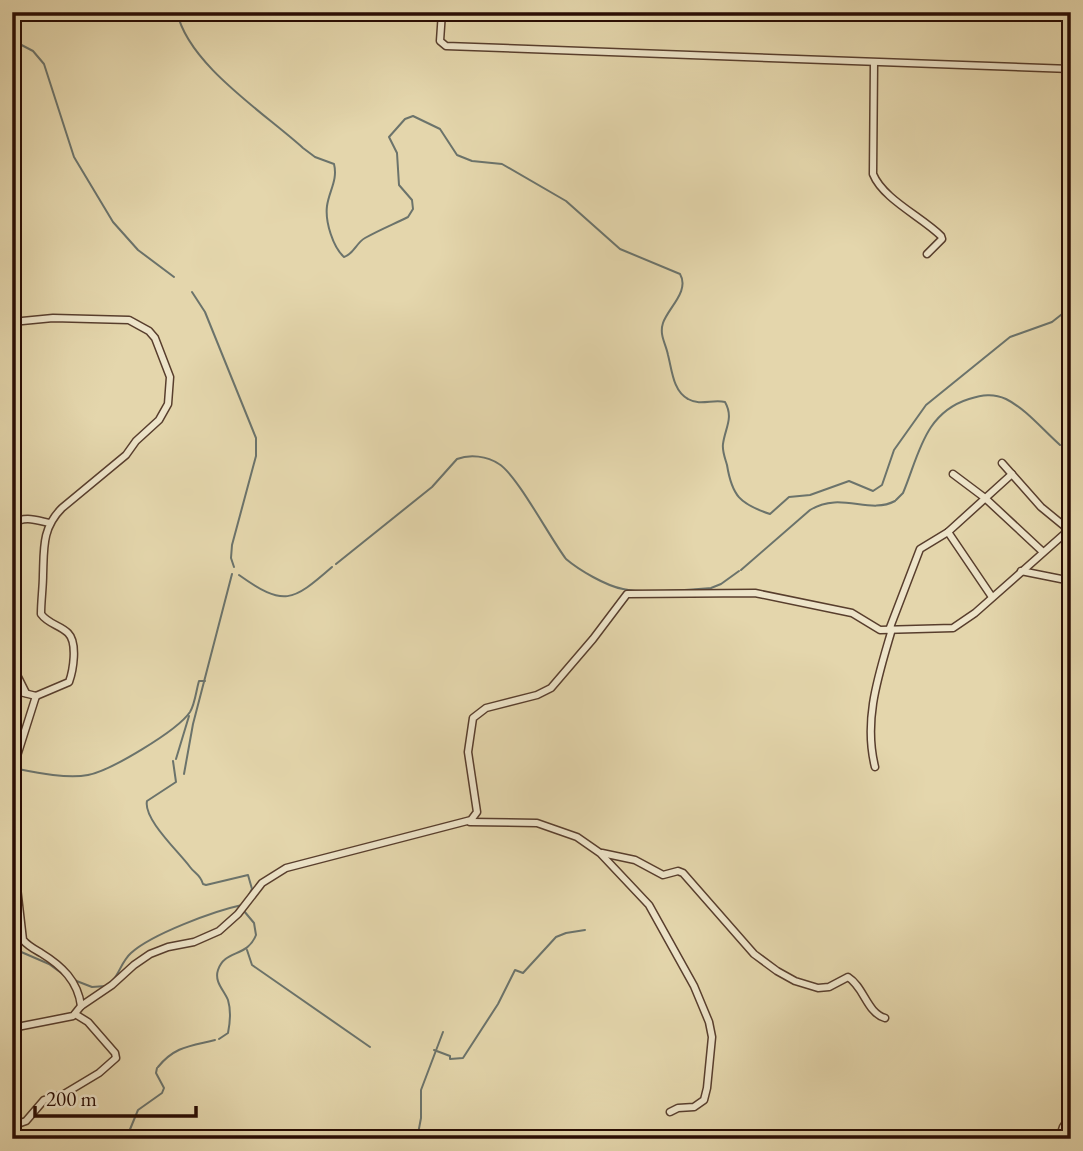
<svg xmlns="http://www.w3.org/2000/svg" width="1083" height="1151" font-family="'EB Garamond',serif">
  <style>
    .lines { fill: none; stroke-linecap: round; stroke-linejoin: round }
    .stream { stroke: #6b736b; stroke-width: 2 }
    .minor-casing { stroke: #583e2d; stroke-width: 9 }
    .minor { stroke: #ede4c9; stroke-width: 6 }
  </style>
  <rect width="100%" height="100%" fill="#e4d6ac"/>
  <filter id="stains"><feTurbulence type="fractalNoise" baseFrequency=".00286" numOctaves="4"/><feColorMatrix values="0 0 0 0 .2 0 0 0 0 .09 0 0 0 0 .02 0 0 0 .5 -.17"/></filter>
  <radialGradient id="worn" r=".72"><stop offset=".6" stop-color="#630" stop-opacity="0"/><stop offset="1" stop-color="#630" stop-opacity=".3"/></radialGradient>
  <g class="lines">
    <g class="stream">
      <path d="M177 12C188 64 263 112 303 148L315 157 334 164C338 180 329 191 327 206 325 222 333 247 344 257 354 254 356 243 365 238 379 230 394 224 408 217L413 209 412 200 399 185 397 153 389 137 405 119 413 116 440 129 457 155 472 161 502 164 566 201 620 249 680 274C690 291 668 308 663 323 659 335 666 344 668 355 672 370 673 391 688 399 700 406 713 399 725 402 734 418 725 428 723 444 722 451 725 458 727 465 732 496 740 504 770 514L789 497 810 495 849 481 873 491 882 485 894 450 926 405 1010 337 1052 322 1071 307"/>
      <path d="M12 40 33 51 44 64 74 157 113 222 138 250 174 277"/>
      <path d="M192 292 205 312 256 438V456L232 545 231 558 234 567"/>
      <path d="M1063 448 1071 453"/>
      <path d="M896 500 903 493C919 455 924 413 969 399 982 395 993 393 1006 399 1026 409 1043 430 1060 445"/>
      <path d="M336 564 432 487 457 459C470 454 487 456 499 464 517 475 550 538 566 559 579 570 606 586 623 589 645 594 688 590 711 588L721 584 739 571"/>
      <path d="M741 570 810 510C841 491 869 515 895 501"/>
      <path d="M239 575C284 607 292 602 332 567"/>
      <path d="M176 759 189 716"/>
      <path d="M173 761 176 782 147 801C143 819 179 852 190 867 195 874 200 874 203 884L206 885 248 875 252 889 248 897"/>
      <path d="M18 769C38 773 68 779 88 775 110 771 177 731 190 712 195 704 196 691 199 681H205"/>
      <path d="M184 774 193 724 232 574"/>
      <path d="M12 948 49 964 64 975"/>
      <path d="M247 950 252 965 370 1047"/>
      <path d="M74 980 92 987 106 986"/>
      <path d="M113 980C120 972 122 961 131 953 152 934 214 911 242 905"/>
      <path d="M219 1039 228 1033C230 1023 231 1010 228 1000 224 990 214 982 218 970 225 949 247 958 256 935L254 923 244 911"/>
      <path d="M434 1050 450 1056V1059L463 1058 498 1004 515 970 523 973 556 937 566 933 585 930"/>
      <path d="M158 1067C175 1046 191 1046 215 1040"/>
      <path d="M126 1139 138 1110 162 1093 164 1088 156 1073 157 1068"/>
      <path d="M417 1139 421 1118V1090L443 1032"/>
    </g>
    <g class="minor-casing">
      <g id="minor">
        <path d="M442 12 440 41 446 46 1071 69"/>
        <path d="M874 63 873 174C883 199 922 217 941 236L942 239 927 254"/>
        <path d="M12 322 53 318 129 320 149 331 155 338 170 377 168 404 159 420 136 441 126 455 62 508C42 528 44 548 43 575 43 587 41 601 41 614 48 624 60 625 68 633 78 643 73 671 69 682L36 696 12 690"/>
        <path d="M1002 463 1041 507 1069 530"/>
        <path d="M953 474 985 498 1043 552"/>
        <path d="M1067 494 1071 501"/>
        <path d="M12 524C25 515 36 520 49 523"/>
        <path d="M948 532 992 597"/>
        <path d="M1021 571 1071 581"/>
        <path d="M889 630 920 549 948 532 1012 474"/>
        <path d="M12 665 26 693"/>
        <path d="M875 767C863 719 879 674 892 629"/>
        <path d="M12 787 17 756 36 696"/>
        <path d="M470 822 537 823 577 837 600 853 649 905 694 986 709 1022 712 1037 707 1088 704 1100 694 1107 678 1108 670 1112"/>
        <path d="M12 844 23 940C28 946 34 949 41 953 62 966 78 981 81 1006"/>
        <path d="M602 853 635 860 663 875 678 871 683 873 754 954 777 971 795 981 818 988 829 987 848 977C864 987 867 1013 885 1018"/>
        <path d="M12 1028 73 1016 81 1006 112 985 134 965 150 954 168 947 194 942 219 931 238 914 262 883 286 868 471 820 477 812 468 752 473 718 486 708 537 695 551 688 593 639 627 594 755 593 852 613 880 630 953 628 975 613 1071 528"/>
        <path d="M12 1126 26 1121 44 1100 64 1094 99 1073 116 1058 115 1053 88 1022 75 1014"/>
        <path d="M1059 1139 1063 1127 1071 1115"/>
      </g>
    </g>
    <use href="#minor" class="minor"/>
  </g>
  <rect width="1083" height="1151" fill="none" stroke="#e4d6ac" stroke-width="42"/>
  <rect x="14" y="14" width="1055" height="1123" fill="none" stroke="#290c03" stroke-width="3.5"/>
  <rect x="21" y="21" width="1041" height="1109" fill="none" stroke="#290c03" stroke-width="2"/>
  <path d="M35 1106v10h161v-10" fill="none" stroke="#290c03" stroke-width="3.5"/>
  <text x="46" y="1106" font-size="21" fill="#290c03" stroke="#ede4c9" stroke-width="5" paint-order="stroke">200 m</text>
  <rect width="100%" height="100%" filter="url(#stains)"/>
  <rect width="100%" height="100%" fill="url(#worn)"/>
</svg>
